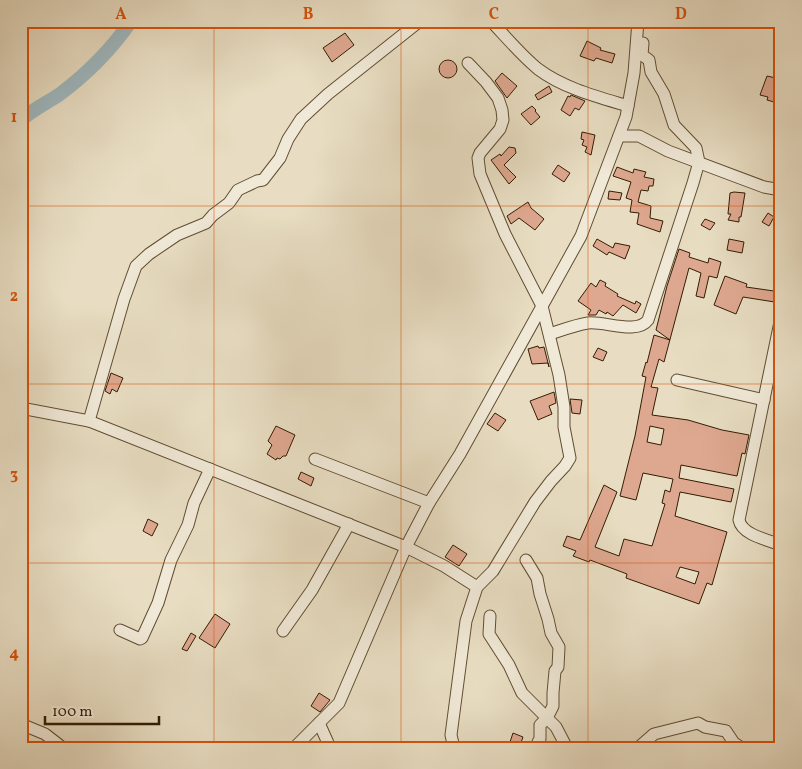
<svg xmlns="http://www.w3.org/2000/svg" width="802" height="769" font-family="Vollkorn,serif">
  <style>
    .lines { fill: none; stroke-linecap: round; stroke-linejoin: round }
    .river { stroke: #9eb8bf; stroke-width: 14 }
    .building { fill: #dea890; stroke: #331d02; fill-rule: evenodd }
    .minor-casing { stroke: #604d32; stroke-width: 13 }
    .minor { stroke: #f0e9d7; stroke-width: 11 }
    .grid { fill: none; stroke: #d6530b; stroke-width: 1; stroke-opacity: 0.55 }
    .neatline { fill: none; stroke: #d6530b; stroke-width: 2 }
    .grid-label { font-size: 16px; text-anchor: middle; font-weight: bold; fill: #d6530b }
  </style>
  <rect width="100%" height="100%" fill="#e8ddc2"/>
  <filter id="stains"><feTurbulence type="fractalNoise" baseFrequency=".004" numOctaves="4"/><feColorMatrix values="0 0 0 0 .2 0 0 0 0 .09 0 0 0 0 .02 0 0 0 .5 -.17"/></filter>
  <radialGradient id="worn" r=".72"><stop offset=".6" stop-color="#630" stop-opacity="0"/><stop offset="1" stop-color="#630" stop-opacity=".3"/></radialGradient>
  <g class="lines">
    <path class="river" d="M21 120C33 109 47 103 60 94 88 73 111 50 131 21"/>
  </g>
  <g class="building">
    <path d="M345 33 354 45 332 62 323 48Z"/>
    <path d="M587 41 601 48 600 50 615 54 612 63 596 58 594 61 580 56Z"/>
    <circle cx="448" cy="69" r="9"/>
    <path d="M502 73 517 86 507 98 495 81Z"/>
    <path d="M767 76 780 79 781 104 767 100 768 97 760 95Z"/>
    <path d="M549 86 552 92 538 100 535 95Z"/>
    <path d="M571 95 585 101 579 110 575 108 570 116 561 110 568 96 570 97Z"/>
    <path d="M532 106 536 110 535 111 540 117 531 125 521 114Z"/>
    <path d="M582 132 595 135 591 155 585 152 587 147 582 145 584 140 581 139Z"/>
    <path d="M509 147 515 148 516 153 504 165 516 177 509 184 491 160 500 154 501 156Z"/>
    <path d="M558 165 570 173 564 182 552 174Z"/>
    <path d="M617 167 633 173 634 169 646 172 644 177 654 179 653 186H649L648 191 641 190 638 202 651 206 650 218 663 221 660 232 637 224 639 213 630 212 632 200 626 198 631 182 613 176Z"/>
    <path d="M609 191 622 193 620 200 608 199Z"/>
    <path d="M734 192 745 193 741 217H739V222L728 220 731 214H728L730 193Z"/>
    <path d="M528 202 531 208 544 219 535 230 519 218 511 224 507 216Z"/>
    <path d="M768 213 774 217 769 226 762 222Z"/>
    <path d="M705 219 715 223 710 230 701 225Z"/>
    <path d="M597 239 613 248 615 243 630 246 625 259 609 252 607 255 593 246Z"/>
    <path d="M729 239 744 242 742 253 727 250Z"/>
    <path d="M679 249 690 253 689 257 708 263 709 258 721 262 717 278 709 276 704 298 696 296 701 273 689 268 664 362 659 359 651 387 658 388 652 415 688 420 722 430 749 435 745 454 742 453 737 476 681 465 679 478 734 489 731 502 680 492 675 516 727 532 712 585 707 583 699 604 626 578 627 574 590 560 589 562 573 556 576 551 563 546 567 536 580 540 604 485 617 492 595 547 619 556 624 539 652 546 665 504 662 503 665 490 670 492 673 479 643 473 636 500 620 496 635 436 646 377 642 376 646 362 647 363 654 335 670 340 656 330 667 286ZM650 426 664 429 661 445 647 442ZM680 567 699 572 695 584 676 577Z"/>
    <path d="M725 276 747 284 746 287 781 292V303L743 297 736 314 714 305Z"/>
    <path d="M600 280 606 283 605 286 618 294 617 296 635 304 636 301 641 304 636 313 623 305 613 316 607 312 606 314 599 310 596 315H588L591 310 578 301 591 283 596 287Z"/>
    <path d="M538 346 539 348 544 347 549 367 548 363 532 364 528 349Z"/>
    <path d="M598 348 607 352 603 361 593 357Z"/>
    <path d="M111 373 123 378 117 392 112 389 110 394 105 391Z"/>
    <path d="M554 392 556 403 549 406 552 414 538 420 530 401Z"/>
    <path d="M570 399 582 400 580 414 572 413Z"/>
    <path d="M495 413 506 420 498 431 487 424Z"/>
    <path d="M276 426 295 435 286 456H283L280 459 277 458 276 460 267 454 272 445 268 441Z"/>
    <path d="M301 472 314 478 311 486 298 479Z"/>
    <path d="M148 519 158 524 152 536 143 531Z"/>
    <path d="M453 545 467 554 459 566 445 557Z"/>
    <path d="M215 614 230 624 215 648 199 638Z"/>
    <path d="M191 633 196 636 187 651 182 649Z"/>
    <path d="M319 693 330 700 320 712 311 706Z"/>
    <path d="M513 733 523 737 519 748H508Z"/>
  </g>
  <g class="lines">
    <g class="minor-casing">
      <g id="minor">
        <path d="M491 21C506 37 521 55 538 69 563 88 598 97 628 106"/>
        <path d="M619 136H639L668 151 764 187 781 190"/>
        <path d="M781 317 739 520C742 535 768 540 781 545"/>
        <path d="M550 334C562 330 575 325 588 323 605 321 637 335 648 320L693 183 699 162 696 148 674 125 664 94 651 72 649 60 642 55 643 43"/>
        <path d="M677 380 764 400"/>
        <path d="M21 408 89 421 406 547 429 503 460 454 581 236 626 117 634 73 638 21"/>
        <path d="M89 421 124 299 136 266 149 254 177 235 206 223 213 215 229 203 238 190 257 181 263 180 280 158 288 139 301 119 328 94 420 21"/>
        <path d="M315 459 429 503"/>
        <path d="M490 616 489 634 509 665 522 693 547 718 553 706V693L555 671 558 667 559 647 551 633 548 619 540 594 537 578 526 560"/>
        <path d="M120 630 140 639 142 638 158 603 171 560 188 525 194 503 210 469"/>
        <path d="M283 631 312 590 349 524"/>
        <path d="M319 723 328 743 329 748"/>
        <path d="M21 724 45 734 63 748"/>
        <path d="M538 742 540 739V725L547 718 556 727 567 748"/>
        <path d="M294 748 339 703 406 547 444 566 477 587"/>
        <path d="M454 748 451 735 466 621 477 587 493 571 535 502 551 481 565 466 570 458 564 427V407L559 375 542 306 505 234 480 174 478 158 480 153 500 129 503 120 502 110 498 98 486 82 468 63"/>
        <path d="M638 748 654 734 698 723 705 727 726 731 734 743 742 748"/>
      </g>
    </g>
    <use href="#minor" class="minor"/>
  </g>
  <path class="grid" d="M214 21V748M401 21V748M588 21V748M21 206H781M21 384H781M21 563H781"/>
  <rect width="802" height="769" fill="none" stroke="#e8ddc2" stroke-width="55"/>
  <path d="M45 716v8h114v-8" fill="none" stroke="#331d02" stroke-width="2.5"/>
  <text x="52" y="716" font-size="15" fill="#331d02" stroke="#f0e9d7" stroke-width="4" paint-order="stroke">100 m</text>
  <rect x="28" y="28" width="746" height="714" class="neatline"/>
  <g class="grid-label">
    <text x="121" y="19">A</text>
    <text x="308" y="19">B</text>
    <text x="494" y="19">C</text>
    <text x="681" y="19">D</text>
    <text x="14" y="122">1</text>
    <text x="14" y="301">2</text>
    <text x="14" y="479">3</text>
    <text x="14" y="658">4</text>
  </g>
  <rect width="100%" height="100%" filter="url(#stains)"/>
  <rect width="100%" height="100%" fill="url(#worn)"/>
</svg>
